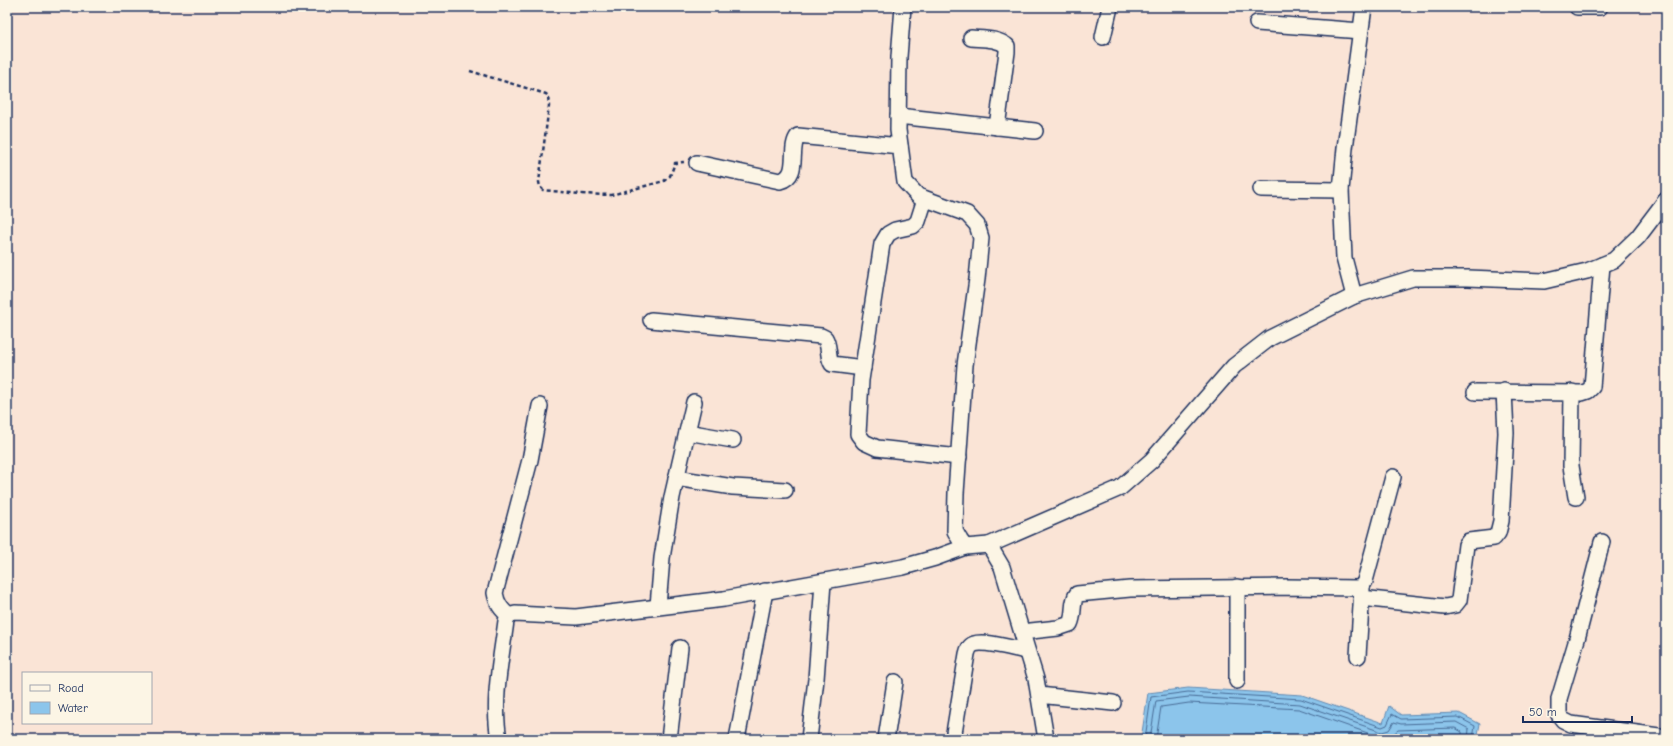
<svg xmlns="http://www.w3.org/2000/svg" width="1673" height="746" font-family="'Comic Neue',sans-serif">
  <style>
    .water { fill: #8cc5eb; stroke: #5f89b3 }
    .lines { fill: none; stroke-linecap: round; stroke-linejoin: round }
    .shore { stroke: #486b96; stroke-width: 1 }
    .street-casing { stroke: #1b2f5e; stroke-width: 18 }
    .path { stroke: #1b2f5e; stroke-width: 2.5; stroke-dasharray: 4 3; stroke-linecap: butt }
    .street { stroke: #fcf5e5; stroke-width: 15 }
  </style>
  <rect width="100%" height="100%" fill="#fae4d6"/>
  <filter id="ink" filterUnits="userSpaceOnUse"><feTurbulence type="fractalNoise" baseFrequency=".025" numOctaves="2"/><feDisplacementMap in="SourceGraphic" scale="8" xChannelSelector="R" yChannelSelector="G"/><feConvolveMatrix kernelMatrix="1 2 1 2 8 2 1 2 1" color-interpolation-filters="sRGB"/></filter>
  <g filter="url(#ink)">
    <path class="water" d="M1188 688 1302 695 1383 723 1389 706 1401 715 1459 713 1480 724 1477 739H1141L1148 693Z"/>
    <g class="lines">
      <g class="shore">
        <path d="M1145 739 1151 697 1188 692 1301 699 1382 727 1387 725 1392 714 1401 719 1458 717 1475 726 1473 739"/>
        <path d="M1150 739 1156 701 1189 697 1300 704 1382 732 1389 730 1394 722 1401 724 1456 722 1469 729 1468 739"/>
        <path d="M1156 739 1161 707 1189 703 1299 709 1382 738 1391 736 1398 730 1455 728 1462 732V739"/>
      </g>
      <g class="street-casing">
        <g id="street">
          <path d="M903 7 899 57 898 130 905 182 918 196 967 214 977 225 981 238 977 279 965 365 956 493 955 531 960 540 965 547 989 545 1002 567 1036 679 1046 739"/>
          <path d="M1577 7H1600"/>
          <path d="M1257 23 1361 31"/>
          <path d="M1103 37 1110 7"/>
          <path d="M971 38C983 39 997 38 1007 46V52L997 127"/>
          <path d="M898 116 1035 131"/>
          <path d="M697 163 780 181C801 176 788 148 798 136L900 146"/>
          <path d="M1261 189 1341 190"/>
          <path d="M925 199 918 221 913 226 895 230 888 234 882 244 861 380 858 434 864 442 877 448 959 457"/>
          <path d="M1354 296 1344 258 1341 190 1345 148 1364 7"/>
          <path d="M651 320 821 336 825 338C830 346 827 357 832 364L863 368"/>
          <path d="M1475 392 1582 393 1588 391 1592 387 1602 265"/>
          <path d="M1572 392 1571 466 1576 497"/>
          <path d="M687 432 733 440"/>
          <path d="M676 478 733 487 785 490"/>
          <path d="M1602 542 1577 639 1559 699V715L1563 720 1571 724 1666 737"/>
          <path d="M989 545 1120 488 1152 460 1234 366 1270 338 1354 296 1413 278H1468L1544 281 1587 271 1614 260 1638 237 1666 200"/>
          <path d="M1361 598 1445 607 1455 605 1459 600 1466 545 1469 541 1494 538 1498 533 1501 521 1506 433 1504 391"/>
          <path d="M658 606 662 558 672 497 694 402"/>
          <path d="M509 616C501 609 497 604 495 593L530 460 540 406"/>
          <path d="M1022 632 1058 628 1070 624C1075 614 1071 602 1077 594L1130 589 1287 587 1358 588 1362 586 1365 581 1393 477"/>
          <path d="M1358 656 1362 589"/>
          <path d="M1237 681V587"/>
          <path d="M1039 695 1113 703"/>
          <path d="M499 739C492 700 501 660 506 621L509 616 515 614 576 617 724 599 903 567 935 558 965 547"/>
          <path d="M669 739 680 648"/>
          <path d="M737 739 765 591"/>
          <path d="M809 739 816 679 823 582"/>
          <path d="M886 739 895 682"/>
          <path d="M953 739 967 654C968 650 969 646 974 644 985 640 1014 649 1027 651"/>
        </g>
      </g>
      <path class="path" d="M470 71 546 94 548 96 549 106 539 182 540 187 543 190 580 194 611 195 664 181 670 176 675 163 684 162"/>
      <use href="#street" class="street"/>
    </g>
  </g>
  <rect width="1673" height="746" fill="none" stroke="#fcf5e5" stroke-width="24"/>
  <rect x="12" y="12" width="1649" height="722" fill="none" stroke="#1b2f5e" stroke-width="1.5" filter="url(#ink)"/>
  <rect x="22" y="672" width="130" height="52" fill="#fcf5e5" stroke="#a2a6af"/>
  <rect x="30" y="685" width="20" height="6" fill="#fcf5e5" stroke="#a2a6af"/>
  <text x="58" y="692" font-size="12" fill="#1b2f5e">Road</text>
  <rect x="30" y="702" width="20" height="12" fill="#8cc5eb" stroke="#a2a6af"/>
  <text x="58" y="712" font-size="12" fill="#1b2f5e">Water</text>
  <path d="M1523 716v6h109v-6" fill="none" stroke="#1b2f5e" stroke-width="2"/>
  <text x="1529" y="716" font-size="12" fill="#1b2f5e" stroke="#fcf5e5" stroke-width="3" paint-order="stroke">50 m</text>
</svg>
